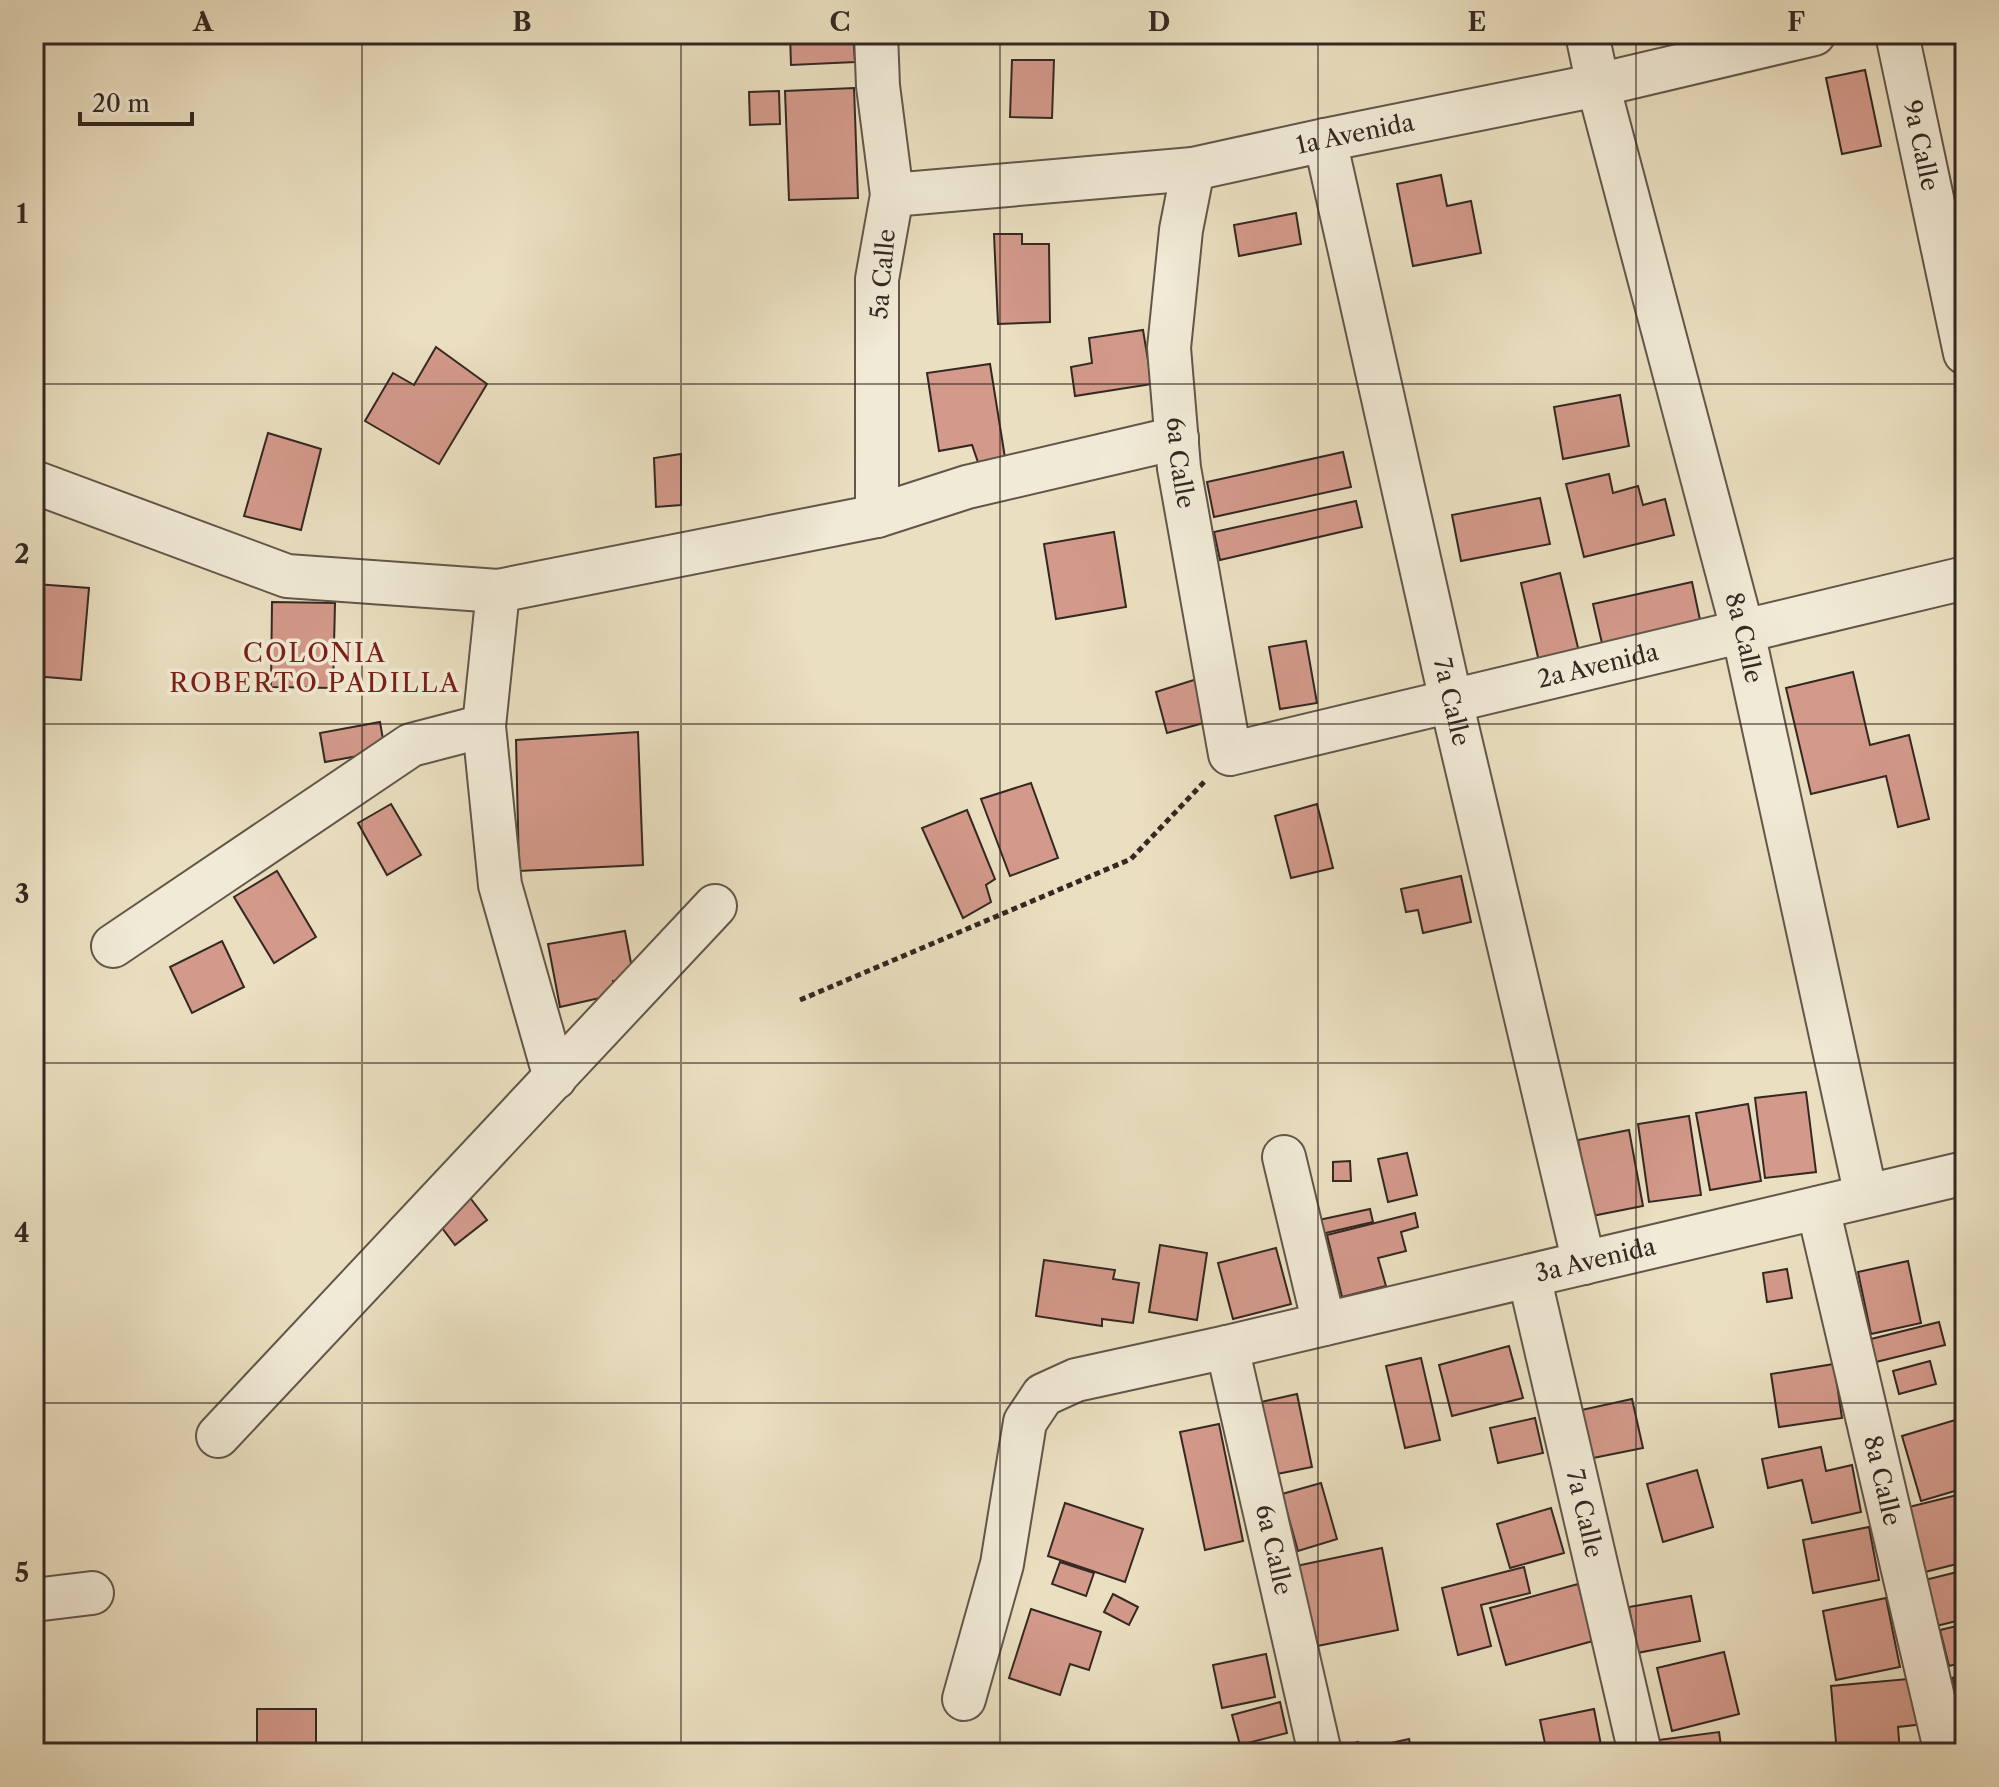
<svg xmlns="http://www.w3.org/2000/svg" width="1999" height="1787" font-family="'Libre Caslon Text',serif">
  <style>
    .building { fill: #d3998a; stroke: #342822; stroke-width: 2 }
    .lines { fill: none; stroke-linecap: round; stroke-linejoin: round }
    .street-casing { stroke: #62564a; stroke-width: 46 }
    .path { stroke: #342822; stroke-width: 5; stroke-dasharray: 6 4; stroke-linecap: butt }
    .street { stroke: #f1ead6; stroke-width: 42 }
    .grid { fill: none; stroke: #342822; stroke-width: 2; stroke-opacity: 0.55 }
    .labels { text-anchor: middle; stroke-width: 7; stroke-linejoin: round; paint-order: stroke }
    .street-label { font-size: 24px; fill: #342822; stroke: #f1ead6 }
    .neighbourhood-label { font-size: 26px; letter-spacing: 2px; fill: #7a1f14; stroke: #f1ead6 }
    .neatline { fill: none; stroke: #342822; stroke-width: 3 }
    .grid-label { font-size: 26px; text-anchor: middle; font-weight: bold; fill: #342822 }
  </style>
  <rect width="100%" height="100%" fill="#eadfc0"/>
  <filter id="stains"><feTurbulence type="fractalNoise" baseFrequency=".0025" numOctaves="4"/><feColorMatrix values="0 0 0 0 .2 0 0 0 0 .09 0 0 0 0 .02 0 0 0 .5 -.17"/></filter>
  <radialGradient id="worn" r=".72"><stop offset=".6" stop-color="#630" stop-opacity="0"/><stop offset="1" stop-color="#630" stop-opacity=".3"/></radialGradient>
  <g class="building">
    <path d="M790 34H853L855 62 791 65Z"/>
    <path d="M1012 60H1054L1052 118 1010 117Z"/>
    <path d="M1865 70 1881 146 1842 154 1826 78Z"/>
    <path d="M854 88 858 198 789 200 785 91Z"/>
    <path d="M779 91 780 124 750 125 749 92Z"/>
    <path d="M1441 175 1447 206 1471 201 1481 253 1413 266 1397 184Z"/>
    <path d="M1296 213 1301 244 1239 256 1234 225Z"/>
    <path d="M994 234H1022V244H1049L1050 322 998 324Z"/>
    <path d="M1143 330 1152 384 1075 396 1071 367 1092 363 1089 338Z"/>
    <path d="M436 347 487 384 439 464 365 421 393 373 414 385Z"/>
    <path d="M990 364 1006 464 980 468 972 445 939 451 927 373Z"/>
    <path d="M1620 395 1629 446 1563 459 1554 407Z"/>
    <path d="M268 433 321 449 301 530 244 516Z"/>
    <path d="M1343 452 1351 487 1214 517 1207 482Z"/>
    <path d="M681 454V505L656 507 654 458Z"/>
    <path d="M1609 474 1613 493 1638 486 1643 505 1665 499 1674 535 1584 557 1566 484Z"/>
    <path d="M1540 498 1550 544 1461 561 1452 515Z"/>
    <path d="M1356 501 1362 527 1220 560 1214 532Z"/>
    <path d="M1114 532 1126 607 1056 619 1044 544Z"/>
    <path d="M1560 573 1580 656 1540 666 1521 583Z"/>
    <path d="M1692 582 1702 629 1604 652 1593 604Z"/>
    <path d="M36 584 89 588 81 680 34 676V611Z"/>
    <path d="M272 602 335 603 333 688 271 687Z"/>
    <path d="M1306 641 1317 703 1280 709 1269 647Z"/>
    <path d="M1853 672 1870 745 1909 735 1929 819 1898 827 1886 776 1811 794 1786 688Z"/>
    <path d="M1200 678 1211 721 1167 733 1156 692Z"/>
    <path d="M380 722 385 751 325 762 320 733Z"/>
    <path d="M638 732 643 865 519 871 516 740Z"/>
    <path d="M1031 783 1058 858 1010 876 981 799Z"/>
    <path d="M391 804 421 855 387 875 358 823Z"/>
    <path d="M1317 804 1333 868 1291 878 1275 816Z"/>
    <path d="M967 810 995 879 986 885 991 902 963 918 922 828Z"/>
    <path d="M277 871 316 937 274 963 234 897Z"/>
    <path d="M1461 876 1471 922 1423 933 1418 910 1406 912 1401 889Z"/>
    <path d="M625 931 634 979 613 981V995L560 1007 548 944Z"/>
    <path d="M222 941 244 987 192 1013 170 967Z"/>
    <path d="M1806 1092 1816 1172 1765 1178 1755 1098Z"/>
    <path d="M1748 1104 1761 1181 1710 1190 1696 1113Z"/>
    <path d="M1689 1116 1701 1195 1649 1202 1638 1124Z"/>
    <path d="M1629 1130 1643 1206 1592 1216 1578 1140Z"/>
    <path d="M1407 1153 1417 1195 1388 1202 1378 1159Z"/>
    <path d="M1350 1161 1351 1181H1333V1162Z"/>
    <path d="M468 1195 487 1220 455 1245 436 1220Z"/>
    <path d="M1370 1209 1373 1222 1317 1235 1314 1221Z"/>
    <path d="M1415 1213 1418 1227 1401 1232 1406 1251 1378 1258 1386 1286 1342 1297 1327 1235Z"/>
    <path d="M1160 1245 1207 1253 1197 1320 1149 1312Z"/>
    <path d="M1276 1248 1291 1304 1233 1319 1218 1263Z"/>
    <path d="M1044 1260 1115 1270 1113 1279 1139 1283 1133 1323 1102 1319V1326L1036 1316Z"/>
    <path d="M1908 1261 1921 1323 1871 1334 1858 1272Z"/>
    <path d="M1787 1269 1792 1298 1767 1302 1763 1273Z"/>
    <path d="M1939 1322 1945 1345 1876 1362 1871 1339Z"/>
    <path d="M1509 1346 1523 1398 1452 1416 1439 1365Z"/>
    <path d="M1421 1358 1440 1440 1405 1448 1386 1366Z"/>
    <path d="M1930 1361 1936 1384 1899 1394 1893 1371Z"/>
    <path d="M1834 1364 1842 1418 1779 1427 1771 1374Z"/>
    <path d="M1297 1394 1312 1467 1277 1474 1261 1402Z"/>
    <path d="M1632 1399 1643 1448 1588 1459 1577 1411Z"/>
    <path d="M1965 1417V1488L1921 1501 1902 1436Z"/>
    <path d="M1535 1418 1543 1453 1498 1463 1490 1428Z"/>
    <path d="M1219 1424 1243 1541 1205 1550 1180 1432Z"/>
    <path d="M1821 1447 1826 1471 1852 1465 1861 1512 1812 1523 1802 1480 1768 1488 1762 1459Z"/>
    <path d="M1697 1470 1713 1527 1663 1542 1647 1484Z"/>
    <path d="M1321 1483 1337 1539 1298 1551 1282 1494Z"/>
    <path d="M1965 1493V1562L1921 1573 1905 1508Z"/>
    <path d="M1065 1503 1143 1529 1125 1582 1048 1556Z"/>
    <path d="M1551 1508 1564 1553 1510 1568 1497 1524Z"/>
    <path d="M1869 1527 1879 1580 1813 1593 1803 1540Z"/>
    <path d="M1382 1548 1398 1630 1312 1647 1296 1566Z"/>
    <path d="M1060 1562 1094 1573 1086 1596 1052 1584Z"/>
    <path d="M1524 1567 1530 1593 1481 1605 1491 1646 1458 1655 1442 1588Z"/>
    <path d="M1965 1570V1619L1932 1627 1921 1581Z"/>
    <path d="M1578 1584 1593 1641 1506 1665 1490 1608Z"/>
    <path d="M1113 1594 1138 1607 1129 1625 1104 1612Z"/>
    <path d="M1691 1596 1700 1641 1637 1653 1629 1607Z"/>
    <path d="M1886 1598 1900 1667 1836 1680 1823 1611Z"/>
    <path d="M1031 1609 1101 1632 1089 1670 1070 1664 1060 1695 1009 1678Z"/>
    <path d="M1965 1624V1662L1949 1666 1940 1630Z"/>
    <path d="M1724 1652 1739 1714 1672 1731 1657 1668Z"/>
    <path d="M1266 1654 1275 1697 1222 1708 1213 1665Z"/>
    <path d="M1965 1674V1703L1961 1704 1952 1678Z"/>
    <path d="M1919 1678 1924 1724 1898 1727 1900 1753H1837L1831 1686Z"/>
    <path d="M1280 1702 1287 1733 1240 1745 1232 1715Z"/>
    <rect x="257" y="1709" width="59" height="44"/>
    <path d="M1594 1709 1601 1745 1565 1753H1547L1540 1720Z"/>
    <path d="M1719 1732 1722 1753H1660L1658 1740Z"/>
    <path d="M1409 1739 1412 1753H1345L1343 1746 1358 1742 1360 1750Z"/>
  </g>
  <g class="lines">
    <g class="street-casing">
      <g id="street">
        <path d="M876 34 878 86 892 195 877 279V516"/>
        <path id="s1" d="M1587 34 1598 85 1743 632 1866 1196"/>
        <path id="s2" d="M1897 34 1965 353"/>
        <path id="s3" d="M1325 140 1451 701 1584 1263"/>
        <path id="s4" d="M1193 169 1181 230 1169 348 1179 468 1230 754 1965 578"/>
        <path id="s5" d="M892 195 1193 169 1325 140 1598 85 1814 34"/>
        <path d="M34 482 287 576 498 591 877 516 967 487 1177 438"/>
        <path d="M498 591 484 726 500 885 555 1078"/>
        <path d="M113 946 411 745 484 726"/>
        <path d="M1284 1157 1324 1324"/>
        <path id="s6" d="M1818 1208 1946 1753"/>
        <path id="s7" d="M1529 1276 1640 1753"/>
        <path id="s8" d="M1227 1347 1320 1753"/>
        <path d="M218 1436 715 906"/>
        <path d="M34 1600 92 1593"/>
        <path id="s9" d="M964 1699 1002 1564 1025 1422 1043 1395 1076 1380 1227 1347 1965 1173"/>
      </g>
    </g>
    <path class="path" d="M800 1000 1131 859 1205 781"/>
    <use href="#street" class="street"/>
  </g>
  <path class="grid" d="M362 34V1753M681 34V1753M1000 34V1753M1318 34V1753M1636 34V1753M34 384H1965M34 724H1965M34 1063H1965M34 1403H1965"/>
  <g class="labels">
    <g class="street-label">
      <text dy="8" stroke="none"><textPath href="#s5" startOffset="468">1a Avenida</textPath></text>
      <text dy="8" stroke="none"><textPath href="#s2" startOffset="114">9a Calle</textPath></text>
      <text transform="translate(883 274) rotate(-85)" y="8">5a Calle</text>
      <text dy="8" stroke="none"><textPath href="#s4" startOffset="296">6a Calle</textPath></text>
      <text dy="8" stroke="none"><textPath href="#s1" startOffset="624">8a Calle</textPath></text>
      <text dy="8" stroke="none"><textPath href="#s4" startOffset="970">2a Avenida</textPath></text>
      <text dy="8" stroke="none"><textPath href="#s3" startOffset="576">7a Calle</textPath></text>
      <text dy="8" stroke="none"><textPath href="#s9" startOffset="886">3a Avenida</textPath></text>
      <text dy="8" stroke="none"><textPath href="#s6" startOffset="280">8a Calle</textPath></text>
      <text dy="8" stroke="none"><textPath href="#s7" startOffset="244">7a Calle</textPath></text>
      <text dy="8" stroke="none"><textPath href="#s8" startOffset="208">6a Calle</textPath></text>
    </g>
    <g class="neighbourhood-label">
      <text x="315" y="662">COLONIA<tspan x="315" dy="30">ROBERTO PADILLA</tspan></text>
    </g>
  </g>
  <rect width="1999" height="1787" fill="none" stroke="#eadfc0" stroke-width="88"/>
  <path d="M80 112v12h112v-12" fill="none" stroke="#342822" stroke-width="4"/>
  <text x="92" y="112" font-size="24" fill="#342822" stroke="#f1ead6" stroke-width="6" paint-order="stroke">20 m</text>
  <rect x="44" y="44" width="1911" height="1699" class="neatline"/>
  <g class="grid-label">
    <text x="203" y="31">A</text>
    <text x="522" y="31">B</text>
    <text x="840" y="31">C</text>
    <text x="1159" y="31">D</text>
    <text x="1477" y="31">E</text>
    <text x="1796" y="31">F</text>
    <text x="22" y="223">1</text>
    <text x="22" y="563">2</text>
    <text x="22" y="903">3</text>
    <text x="22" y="1242">4</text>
    <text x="22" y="1582">5</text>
  </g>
  <rect width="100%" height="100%" filter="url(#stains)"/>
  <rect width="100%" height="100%" fill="url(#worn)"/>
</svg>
